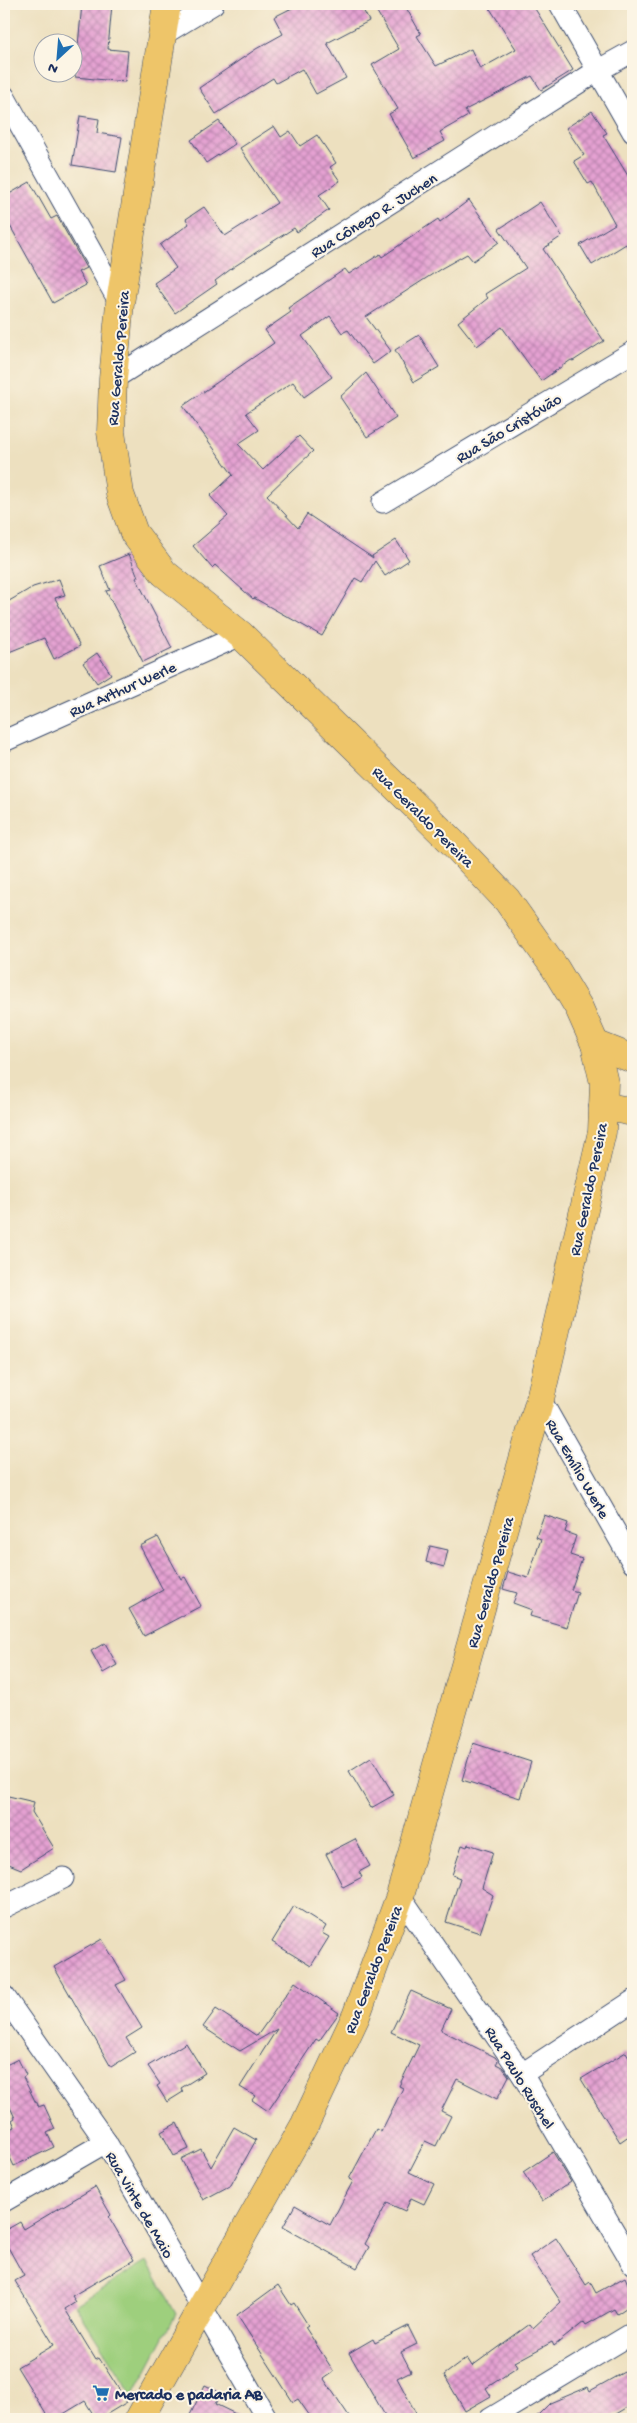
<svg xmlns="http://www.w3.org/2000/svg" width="637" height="2423" font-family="'Gochi Hand',sans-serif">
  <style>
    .green { fill: #9ecf7d; stroke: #5c7f6e }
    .building { fill: url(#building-cross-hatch) }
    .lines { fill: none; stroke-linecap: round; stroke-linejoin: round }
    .minor-casing { stroke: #3a4a6d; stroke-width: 23 }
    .major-casing { stroke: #3a4a6d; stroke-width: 29 }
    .minor { stroke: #fff; stroke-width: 21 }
    .major { stroke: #eec569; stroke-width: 28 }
    .labels { text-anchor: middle; stroke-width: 4; stroke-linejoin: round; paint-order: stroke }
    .street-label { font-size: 16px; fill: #1b2f5e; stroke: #fcf5e5 }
    .poi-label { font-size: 16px; font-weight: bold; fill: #1b2f5e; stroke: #fcf5e5; text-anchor: start }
  </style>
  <defs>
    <pattern id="building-cross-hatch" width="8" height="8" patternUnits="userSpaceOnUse" patternTransform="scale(1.25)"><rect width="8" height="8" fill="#e5a1d2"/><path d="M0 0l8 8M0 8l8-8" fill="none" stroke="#b984ae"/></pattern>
  </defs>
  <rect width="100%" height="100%" fill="#fcf5e5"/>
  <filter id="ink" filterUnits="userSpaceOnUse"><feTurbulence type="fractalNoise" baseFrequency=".02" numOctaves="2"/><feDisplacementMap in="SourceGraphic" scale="10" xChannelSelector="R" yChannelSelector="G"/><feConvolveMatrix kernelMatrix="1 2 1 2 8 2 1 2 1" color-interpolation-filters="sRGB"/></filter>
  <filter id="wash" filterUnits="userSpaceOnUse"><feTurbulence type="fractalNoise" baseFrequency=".0096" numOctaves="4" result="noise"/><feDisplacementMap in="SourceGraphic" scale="20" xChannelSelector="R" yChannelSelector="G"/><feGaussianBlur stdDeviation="1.12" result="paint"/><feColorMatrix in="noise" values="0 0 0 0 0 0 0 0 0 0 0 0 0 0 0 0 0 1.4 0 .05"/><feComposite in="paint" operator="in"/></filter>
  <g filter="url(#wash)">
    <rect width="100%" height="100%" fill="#ede0bf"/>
    <path class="green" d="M147 2261 176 2314 133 2396 75 2305Z"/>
    <g id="blocks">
      <g class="building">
        <path d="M82 4H112L108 49 128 51 125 82 75 77Z"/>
        <path d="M300 4H360L369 21 327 43 346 78 316 94 302 69 276 83 273 78 216 114 199 88 256 49 283 34 274 17Z"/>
        <path d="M392 4H404L421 34 417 36 436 66 471 49 480 69 516 49 487 4H532L573 70 541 90 532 76 465 110 468 116 440 132 445 141 414 158 389 114 398 109 372 65 399 49 377 12Z"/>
        <path d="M592 111 607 133 603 135 633 184V257L626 244 592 265 580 245 615 224 592 182 588 184 574 161 584 155 566 128Z"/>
        <path d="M80 116 99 119 97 133 122 137 116 172 72 165Z"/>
        <path d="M219 121 235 144 206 163 191 140Z"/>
        <path d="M274 126 281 137 290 131 300 146 317 135 336 163 330 167 340 181 319 195 329 210 297 232 294 228 235 266 215 281 217 284 175 313 154 283 176 268 160 245 189 224 186 219 204 207 225 236 277 203 240 148Z"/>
        <path d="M30 182 51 219 57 216 86 268 78 272 86 285 53 303 4 215V197Z"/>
        <path d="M469 200 499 242 473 261 467 254 442 268 366 317 391 351 373 364 348 330 342 333 330 316 302 336 332 377 304 397 293 382 246 413 259 430 238 444 263 470 299 436 313 451 267 495 298 528 307 514 373 558 372 556 396 540 409 560 385 576 375 561 362 582 355 578 322 636 254 598 253 599 215 565 212 568 193 546 228 516 210 496 233 475 183 406 274 343 265 330 291 312 288 308 345 269 349 274 380 254 382 257 438 219 440 222Z"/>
        <path d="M540 202 562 236 543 249 604 341 573 361 571 360 541 381 502 327 477 346 458 322 488 298 485 294 526 268 499 229Z"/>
        <path d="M419 335 439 367 414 382 395 350Z"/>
        <path d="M366 373 396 418 367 437 340 397Z"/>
        <path d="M129 554 138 577 136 578 172 648 143 662 106 591 110 590 100 566Z"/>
        <path d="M59 579 65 595 55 598 80 646 54 659 44 638 4 654V604L33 587Z"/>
        <path d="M97 653 111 674 97 683 83 663Z"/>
        <path d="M544 1515 568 1523 565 1532 576 1536 570 1555 582 1559 571 1590 578 1592 567 1627 530 1616 532 1610 513 1603 517 1593 503 1589 508 1572 528 1578 541 1539 536 1537Z"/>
        <path d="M158 1537 181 1579 185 1577 201 1606 144 1636 129 1609 163 1590 140 1546Z"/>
        <path d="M430 1546 448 1550 444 1567 426 1562Z"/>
        <path d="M105 1643 117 1665 103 1673 91 1651Z"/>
        <path d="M473 1743 531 1762 520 1798 462 1780Z"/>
        <path d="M371 1757 394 1795 371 1808 349 1771Z"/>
        <path d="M4 1795 34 1802 32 1812 54 1848 21 1869 4 1862Z"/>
        <path d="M355 1839 370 1866 359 1872 362 1877 343 1887 326 1854Z"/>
        <path d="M468 1844 493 1852 482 1888 493 1895 480 1933 446 1922 460 1878 452 1875 462 1845 467 1847Z"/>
        <path d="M294 1906 326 1926 322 1933 329 1937 311 1966 272 1942Z"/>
        <path d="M102 1939 126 1980 116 1985 142 2028 126 2038 135 2052 111 2067 54 1967Z"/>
        <path d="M295 1982 339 2013 319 2041 316 2039 268 2111 252 2100 255 2096 240 2087 277 2029 240 2051 203 2027 216 2009 257 2036Z"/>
        <path d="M411 1991 451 2009 441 2030 495 2057 498 2061 496 2064 502 2067 509 2076 497 2099 457 2079 441 2111 451 2116 436 2146 425 2141 409 2172 434 2184 424 2204 411 2198 405 2211 387 2203 365 2244 369 2247 357 2268 283 2227 295 2205 330 2225 353 2181 349 2179 376 2129 381 2132 403 2088 399 2086 419 2045 391 2032Z"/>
        <path d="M186 2043 205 2073 181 2088 183 2092 167 2102 157 2086 160 2084 148 2066Z"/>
        <path d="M626 2052 633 2064V2133L620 2142 581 2079Z"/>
        <path d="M18 2059 26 2075 23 2077 38 2107 44 2105 55 2129 47 2133 54 2147 14 2166 4 2145V2132L15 2127 12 2120 15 2118 4 2094V2066Z"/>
        <path d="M177 2123 189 2149 174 2156 161 2132Z"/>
        <path d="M234 2127 256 2140 231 2185 203 2200 181 2159 201 2149 211 2167Z"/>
        <path d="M553 2152 571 2182 542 2201 523 2172Z"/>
        <path d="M95 2187 111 2215 109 2217 134 2260 72 2296 76 2302 65 2309 96 2360 99 2358 127 2402 99 2419H96L85 2401 55 2419H49L17 2367 54 2345 15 2281 24 2276 4 2240V2231L20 2222 24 2229Z"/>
        <path d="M556 2238 586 2285 590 2282 596 2293 625 2277 633 2295V2303L617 2314 614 2309 586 2325 584 2322 554 2346 552 2342 515 2362 518 2367 486 2388 491 2396 465 2411 444 2375 467 2358 472 2366 530 2324 533 2328 561 2302 530 2256Z"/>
        <path d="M278 2285 291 2305 294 2303 308 2325 305 2327 334 2372 324 2379 351 2419H312L298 2399 293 2402 237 2315Z"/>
        <path d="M408 2326 417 2344 401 2352 411 2371 397 2378 419 2419H387L349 2353 373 2339 375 2343Z"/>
        <path d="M633 2367V2404L608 2419H534L550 2403 588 2387 590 2391Z"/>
        <path d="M205 2385 221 2393 215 2404 246 2419H188Z"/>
      </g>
    </g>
  </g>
  <g filter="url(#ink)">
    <use href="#blocks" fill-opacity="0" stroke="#3a4a6d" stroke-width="1"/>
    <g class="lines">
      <g class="minor-casing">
        <g id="minor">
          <path d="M560 4 633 132"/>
          <path d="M162 35 213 4"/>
          <path d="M4 96 120 303"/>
          <path d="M113 379 597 71 633 51"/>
          <path d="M383 502 633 352"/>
          <path d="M4 741 241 635"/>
          <path d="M540 1399 633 1563"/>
          <path d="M400 1896 522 2074 633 2264"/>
          <path d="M4 1907 63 1878"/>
          <path d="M4 1996 106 2142 267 2419"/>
          <path d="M522 2074 633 2001"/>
          <path d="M4 2201 106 2142"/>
          <path d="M490 2419 633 2333"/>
        </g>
      </g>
      <g class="major-casing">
        <g id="major">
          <path d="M595 1044 633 1059"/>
          <path d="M603 1106 633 1112"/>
          <path d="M139 2419 305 2124 356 2016 400 1896 540 1399 602 1132 604 1083 595 1044 579 1008 555 968 507 900 451 841 241 635 164 573 134 533 120 494 111 432 113 379 120 303 167 4"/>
        </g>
      </g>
      <use href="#minor" class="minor"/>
      <use href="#major" class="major"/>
    </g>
  </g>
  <defs>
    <g id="supermarket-bare" transform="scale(1.35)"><path d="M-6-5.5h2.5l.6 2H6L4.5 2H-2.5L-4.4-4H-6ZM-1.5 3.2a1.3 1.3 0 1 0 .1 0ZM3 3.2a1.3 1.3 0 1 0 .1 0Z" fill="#1f6fb2" stroke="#fcf5e5" stroke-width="2.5" paint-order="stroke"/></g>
  </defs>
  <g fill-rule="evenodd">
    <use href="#supermarket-bare" x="101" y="2393"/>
  </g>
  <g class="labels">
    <g class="street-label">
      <text transform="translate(373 214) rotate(-32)" y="6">Rua Cônego R. Juchen</text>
      <text transform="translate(117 358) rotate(-85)" y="6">Rua Geraldo Pereira</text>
      <text transform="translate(508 427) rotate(-31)" y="6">Rua São Cristóvão</text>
      <text transform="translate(122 688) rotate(-24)" y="6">Rua Arthur Werle</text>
      <text transform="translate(424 816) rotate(45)" y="6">Rua Geraldo Pereira</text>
      <text transform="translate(587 1189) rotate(-78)" y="6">Rua Geraldo Pereira</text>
      <text transform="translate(579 1468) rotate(60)" y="6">Rua Emílio Werle</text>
      <text transform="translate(489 1582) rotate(-74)" y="6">Rua Geraldo Pereira</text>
      <text transform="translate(372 1969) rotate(-69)" y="6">Rua Geraldo Pereira</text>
      <text transform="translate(521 2077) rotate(58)" y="6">Rua Paulo Ruschel</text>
      <text transform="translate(141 2204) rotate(60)" y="6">Rua Vinte de Maio</text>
    </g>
    <g class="poi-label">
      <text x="115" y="2399">Mercado e padaria AB</text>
    </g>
  </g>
  <rect width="637" height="2423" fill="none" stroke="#fcf5e5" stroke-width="20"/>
  <g transform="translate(58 58) rotate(206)"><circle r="24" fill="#fcf5e5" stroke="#a2a6af"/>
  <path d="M0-4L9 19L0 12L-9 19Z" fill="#1f6fb2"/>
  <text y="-8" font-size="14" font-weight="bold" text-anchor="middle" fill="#1b2f5e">N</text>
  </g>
</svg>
